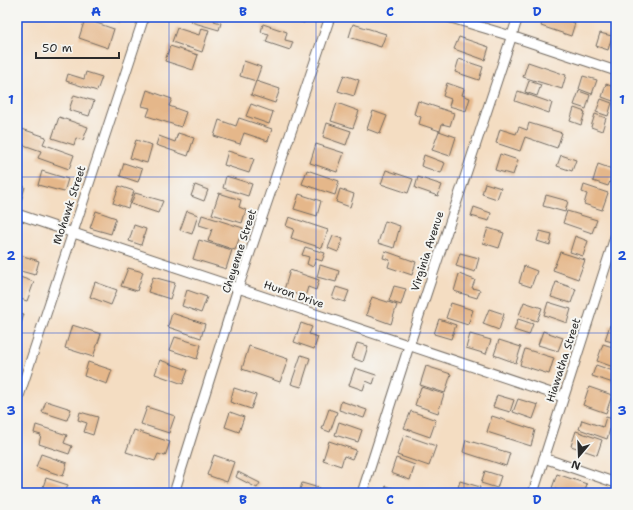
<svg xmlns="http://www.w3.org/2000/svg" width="633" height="510" font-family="'Shantell Sans',sans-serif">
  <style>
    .building { fill: #e5b78a }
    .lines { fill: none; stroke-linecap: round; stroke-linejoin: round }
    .street-casing { stroke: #716960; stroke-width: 11 }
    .street { stroke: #fff; stroke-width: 9 }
    .grid { fill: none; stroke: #1d4ed8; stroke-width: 1; stroke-opacity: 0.55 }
    .labels { text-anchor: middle; stroke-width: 4; stroke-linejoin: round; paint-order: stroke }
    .street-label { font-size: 11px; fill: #2b2b2b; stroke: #f6f6f2 }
    .neatline { fill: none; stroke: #1d4ed8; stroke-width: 1.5 }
    .grid-label { font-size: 13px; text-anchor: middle; font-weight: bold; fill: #1d4ed8 }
  </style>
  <rect width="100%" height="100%" fill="#f6f6f2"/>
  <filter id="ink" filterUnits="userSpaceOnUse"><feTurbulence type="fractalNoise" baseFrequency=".025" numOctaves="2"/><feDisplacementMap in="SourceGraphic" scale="8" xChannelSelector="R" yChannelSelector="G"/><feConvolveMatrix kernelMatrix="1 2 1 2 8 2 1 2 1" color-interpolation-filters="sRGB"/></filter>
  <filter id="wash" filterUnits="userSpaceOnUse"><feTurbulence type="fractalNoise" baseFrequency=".012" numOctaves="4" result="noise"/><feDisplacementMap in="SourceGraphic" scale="16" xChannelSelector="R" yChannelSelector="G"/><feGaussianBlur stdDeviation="0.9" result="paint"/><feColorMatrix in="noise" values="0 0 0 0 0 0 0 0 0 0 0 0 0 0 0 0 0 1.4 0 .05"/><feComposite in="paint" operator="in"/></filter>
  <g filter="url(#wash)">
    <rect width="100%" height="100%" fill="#f4ddc2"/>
    <g id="blocks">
      <g class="building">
        <path d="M103 17H121L119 23Z"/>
        <path d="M192 17H215L214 21 221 23 219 30 191 22Z"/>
        <path d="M287 17H306L304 23Z"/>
        <path d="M544 17H557L575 23 571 36 541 26Z"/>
        <path d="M608 17H616V23L607 20Z"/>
        <path d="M85 19 114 29 108 48 79 38Z"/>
        <path d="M263 24 287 32 285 40 293 42 290 50 266 42 269 34 261 32Z"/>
        <path d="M353 24 386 34 381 47 349 37Z"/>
        <path d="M177 28 199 35 201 28 209 30 202 52 172 42Z"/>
        <path d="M600 33 612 36 608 50 596 46Z"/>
        <path d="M459 37 489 47 485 60 454 49Z"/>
        <path d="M170 46 198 55 193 70 165 61Z"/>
        <path d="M459 59 483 67 479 80 455 72Z"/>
        <path d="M244 61 261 67 256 81 240 76Z"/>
        <path d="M528 62 566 75 562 89 523 77Z"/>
        <path d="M86 72 102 77 97 91 66 81 68 74 84 79Z"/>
        <path d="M344 75 359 80 354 96 338 91Z"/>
        <path d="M583 76 597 80 592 94 579 89Z"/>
        <path d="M256 81 280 89 275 103 251 95Z"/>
        <path d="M529 81 541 85 537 96 525 92Z"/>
        <path d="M447 83 464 89 462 95 470 98 466 111 449 106 451 99 443 96Z"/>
        <path d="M606 84 616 88V92L613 101 602 97Z"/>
        <path d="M147 90 172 99 169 106 186 112 181 127 147 116 150 108 142 106Z"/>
        <path d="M518 91 552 103 549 113 515 101Z"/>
        <path d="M579 91 590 95 586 109 574 105Z"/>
        <path d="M74 95 94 101 89 116 69 110Z"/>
        <path d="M601 99 612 103 608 116 596 112Z"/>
        <path d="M418 101 454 113 450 126 442 124 440 131 419 124 421 117 414 114Z"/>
        <path d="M337 103 359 111 353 128 331 121Z"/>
        <path d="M251 104 273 112 269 124 246 116Z"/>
        <path d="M574 108 585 112 581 125 570 121Z"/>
        <path d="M373 111 387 116 380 134 367 129Z"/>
        <path d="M595 114 606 118 602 131 591 127Z"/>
        <path d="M59 117 88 127 83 140 76 138 74 145 52 138Z"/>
        <path d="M239 118 272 129 268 141 244 133 240 144 214 136 219 120 236 126Z"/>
        <path d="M327 123 351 131 346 145 323 137Z"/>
        <path d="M529 123 562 133 557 148 525 137 520 151 496 143 500 129 516 134 519 127 527 130Z"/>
        <path d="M22 129 46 137 43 144 74 155 69 169 38 158 41 151 18 143Z"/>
        <path d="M439 131 456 137 450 156 432 150Z"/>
        <path d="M178 133 194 138 188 156 156 145 159 136 175 142Z"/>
        <path d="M136 140 152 145 147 163 130 158Z"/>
        <path d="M316 144 344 153 337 172 310 163Z"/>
        <path d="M228 151 254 159 249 173 224 165Z"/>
        <path d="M500 154 518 160 513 175 495 170Z"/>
        <path d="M424 155 445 163 441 173 421 166Z"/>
        <path d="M561 155 576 160 572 171 557 166Z"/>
        <path d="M124 163 142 169 138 182 120 176Z"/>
        <path d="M598 164 615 170 608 186 593 181Z"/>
        <path d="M307 170 339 181 335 195 302 184Z"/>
        <path d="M386 170 413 179 408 193 381 184Z"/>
        <path d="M42 171 68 179 64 192 38 185Z"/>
        <path d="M226 176 252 184 248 196 223 188Z"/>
        <path d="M418 177 442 185 438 196 415 188Z"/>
        <path d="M485 183 501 188 497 199 482 194Z"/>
        <path d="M17 185 25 187 20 205 17 204Z"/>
        <path d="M195 185 208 190 204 201 191 196Z"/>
        <path d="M584 185 608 193 602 210 584 204 587 194 582 192Z"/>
        <path d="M119 186 134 191 128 208 113 203Z"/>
        <path d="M340 189 354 194 350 207 336 202Z"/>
        <path d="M135 193 163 201 158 213 131 204Z"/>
        <path d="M219 193 241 200 239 207 246 210 242 223 212 214Z"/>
        <path d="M299 194 321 201 317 216 294 209Z"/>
        <path d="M546 195 568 201 565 212 543 206Z"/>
        <path d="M474 207 491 213 489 221 471 216Z"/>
        <path d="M96 211 116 218 111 234 90 228Z"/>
        <path d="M187 211 198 215 192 234 180 230Z"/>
        <path d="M567 211 597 220 592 233 563 223Z"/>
        <path d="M202 215 243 228 235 250 208 241 212 229 199 225Z"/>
        <path d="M289 217 328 230 322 248 291 238 294 229 286 226Z"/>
        <path d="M385 221 400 226 394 248 378 243Z"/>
        <path d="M134 225 146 229 141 245 129 241Z"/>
        <path d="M488 228 504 233 499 248 483 243Z"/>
        <path d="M540 231 552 234 550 245 537 241Z"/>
        <path d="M333 236 343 239 338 252 328 248Z"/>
        <path d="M575 236 588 241 583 256 570 252Z"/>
        <path d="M199 240 232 250 226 269 193 259Z"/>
        <path d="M305 247 325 253 322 261 316 259 313 267 307 264 309 257 302 255Z"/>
        <path d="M385 251 416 262 412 275 388 267 390 260 383 258Z"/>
        <path d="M560 252 585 260 578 279 553 270Z"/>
        <path d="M460 253 479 258 475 272 456 266Z"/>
        <path d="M17 254 39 261 35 275 17 270Z"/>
        <path d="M320 265 339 271 336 282 317 277Z"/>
        <path d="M524 266 537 271 531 287 519 283Z"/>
        <path d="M128 268 143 272 137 291 121 286Z"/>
        <path d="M290 270 319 280 316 290 308 287 305 297 284 290Z"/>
        <path d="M459 274 475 280 472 288 480 290 477 298 454 291Z"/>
        <path d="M17 276 34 282 27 301 17 298Z"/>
        <path d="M153 277 175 283 170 299 148 292Z"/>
        <path d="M95 282 117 290 111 305 90 297Z"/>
        <path d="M556 282 576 289 571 303 551 297Z"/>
        <path d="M394 286 406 289 401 305 389 301Z"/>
        <path d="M336 287 349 291 345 302 332 298Z"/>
        <path d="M187 290 207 297 201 313 182 306Z"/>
        <path d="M372 297 397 305 391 324 366 315Z"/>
        <path d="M524 302 542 308 537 321 519 315Z"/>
        <path d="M548 302 571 309 567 323 544 315Z"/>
        <path d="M451 303 473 310 468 325 446 318Z"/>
        <path d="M489 309 504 314 499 330 483 324Z"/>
        <path d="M17 312 24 314 20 327 17 326Z"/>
        <path d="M172 313 205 324 201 338 168 327Z"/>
        <path d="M439 319 456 325 451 339 434 334Z"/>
        <path d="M518 319 533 324 529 335 514 330Z"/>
        <path d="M301 323 312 327 309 334 318 337 314 349 294 342Z"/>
        <path d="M72 325 101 334 93 357 65 348Z"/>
        <path d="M610 325 616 327V343L605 340Z"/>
        <path d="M543 331 563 338 558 351 538 345Z"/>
        <path d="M470 334 491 340 486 354 466 348Z"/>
        <path d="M175 337 201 345 197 359 170 350Z"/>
        <path d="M499 340 521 347 516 363 494 355Z"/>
        <path d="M357 343 368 346 363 362 352 358Z"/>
        <path d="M603 344 616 348V368L597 361Z"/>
        <path d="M249 346 288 359 280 382 242 369Z"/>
        <path d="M525 349 554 358 549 374 520 365Z"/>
        <path d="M301 355 310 358 301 387 291 384Z"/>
        <path d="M160 360 188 370 183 384 155 374Z"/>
        <path d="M88 362 112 370 107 384 84 376Z"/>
        <path d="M596 365 616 372V384L592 376Z"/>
        <path d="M426 366 451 374 445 393 420 385Z"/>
        <path d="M355 368 376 375 373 384 366 381 363 390 349 385Z"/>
        <path d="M421 387 444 394 438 413 415 405Z"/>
        <path d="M589 387 612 395 606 413 583 405Z"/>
        <path d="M234 388 256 395 251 409 230 402Z"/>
        <path d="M497 395 514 400 510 412 493 407Z"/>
        <path d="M518 399 538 405 533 419 513 412Z"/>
        <path d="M46 401 71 409 67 420 42 412Z"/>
        <path d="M341 401 367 410 364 418 339 410Z"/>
        <path d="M147 407 175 416 169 433 141 424Z"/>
        <path d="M329 409 337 412 330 432 322 429Z"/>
        <path d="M411 411 436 420 430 437 404 428Z"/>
        <path d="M80 412 98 417 93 435 84 432 87 423 78 420Z"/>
        <path d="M230 412 244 417 239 432 225 427Z"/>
        <path d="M492 416 535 430 531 446 487 432Z"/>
        <path d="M606 417 613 419 607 439 579 429 582 420 603 427Z"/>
        <path d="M339 422 362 430 358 442 335 435Z"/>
        <path d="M36 425 67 435 64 443 72 446 69 454 39 444 41 435 34 433Z"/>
        <path d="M134 430 170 442 165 456 158 454 155 461 126 452Z"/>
        <path d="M576 431 602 440 597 455 571 446Z"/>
        <path d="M404 435 436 446 429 466 397 455Z"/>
        <path d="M466 440 510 453 506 466 463 452Z"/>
        <path d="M329 441 356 450 352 459 344 456 341 466 323 460Z"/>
        <path d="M41 454 67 463 63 476 36 467Z"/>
        <path d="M214 455 234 462 227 482 207 475Z"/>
        <path d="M396 458 415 465 410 480 391 473Z"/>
        <path d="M485 471 501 476 497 488 481 483Z"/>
        <path d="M238 472 260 483 257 488 236 477Z"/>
        <path d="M557 474 587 484 584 493H567L552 488Z"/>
        <path d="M46 478 68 485 65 493H41Z"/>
        <path d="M460 481 480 487 478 493H462L457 491Z"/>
        <path d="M302 483 319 488 317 493H299Z"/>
        <path d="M386 486 407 493H384Z"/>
      </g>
    </g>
  </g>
  <g filter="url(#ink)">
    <use href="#blocks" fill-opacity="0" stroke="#716960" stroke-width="1"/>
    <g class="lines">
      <g class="street-casing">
        <g id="street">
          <path d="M448 17 511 36 616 71"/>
          <path d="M17 214 563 397"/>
          <path d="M17 402 144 17"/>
          <path d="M544 458 616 483"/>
          <path d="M174 493 238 288 330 17"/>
          <path d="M362 493 409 346 518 17"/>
          <path d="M533 493 616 234"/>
        </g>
      </g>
      <use href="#street" class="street"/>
    </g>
  </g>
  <path class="grid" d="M169 17V493M316 17V493M464 17V493M17 177H616M17 333H616"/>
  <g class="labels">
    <g class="street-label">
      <text transform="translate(69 205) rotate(-72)" y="4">Mohawk Street</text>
      <text transform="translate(239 251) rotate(-72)" y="4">Cheyenne Street</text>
      <text transform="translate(427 251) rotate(-72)" y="4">Virginia Avenue</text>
      <text transform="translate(294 294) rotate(19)" y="4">Huron Drive</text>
      <text transform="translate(563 360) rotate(-72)" y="4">Hiawatha Street</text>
    </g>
  </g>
  <rect width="633" height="510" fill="none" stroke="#f6f6f2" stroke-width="44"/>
  <g transform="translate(579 456) rotate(199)" stroke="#f6f6f2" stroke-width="3" paint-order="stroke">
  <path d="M0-3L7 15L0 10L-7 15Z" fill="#2b2b2b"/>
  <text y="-6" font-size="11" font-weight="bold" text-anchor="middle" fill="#2b2b2b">N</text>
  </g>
  <path d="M36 52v6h83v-6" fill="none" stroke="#2b2b2b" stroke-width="2"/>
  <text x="42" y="52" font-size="12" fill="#2b2b2b" stroke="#f6f6f2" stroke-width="3" paint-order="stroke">50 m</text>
  <rect x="22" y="22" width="589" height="466" class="neatline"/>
  <g class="grid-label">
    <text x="96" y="16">A</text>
    <text x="243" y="16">B</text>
    <text x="390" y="16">C</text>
    <text x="537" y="16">D</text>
    <text x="11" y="104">1</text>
    <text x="622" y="104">1</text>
    <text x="11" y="260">2</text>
    <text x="622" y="260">2</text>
    <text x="11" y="415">3</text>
    <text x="622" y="415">3</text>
    <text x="96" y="504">A</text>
    <text x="243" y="504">B</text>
    <text x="390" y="504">C</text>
    <text x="537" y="504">D</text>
  </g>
</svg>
